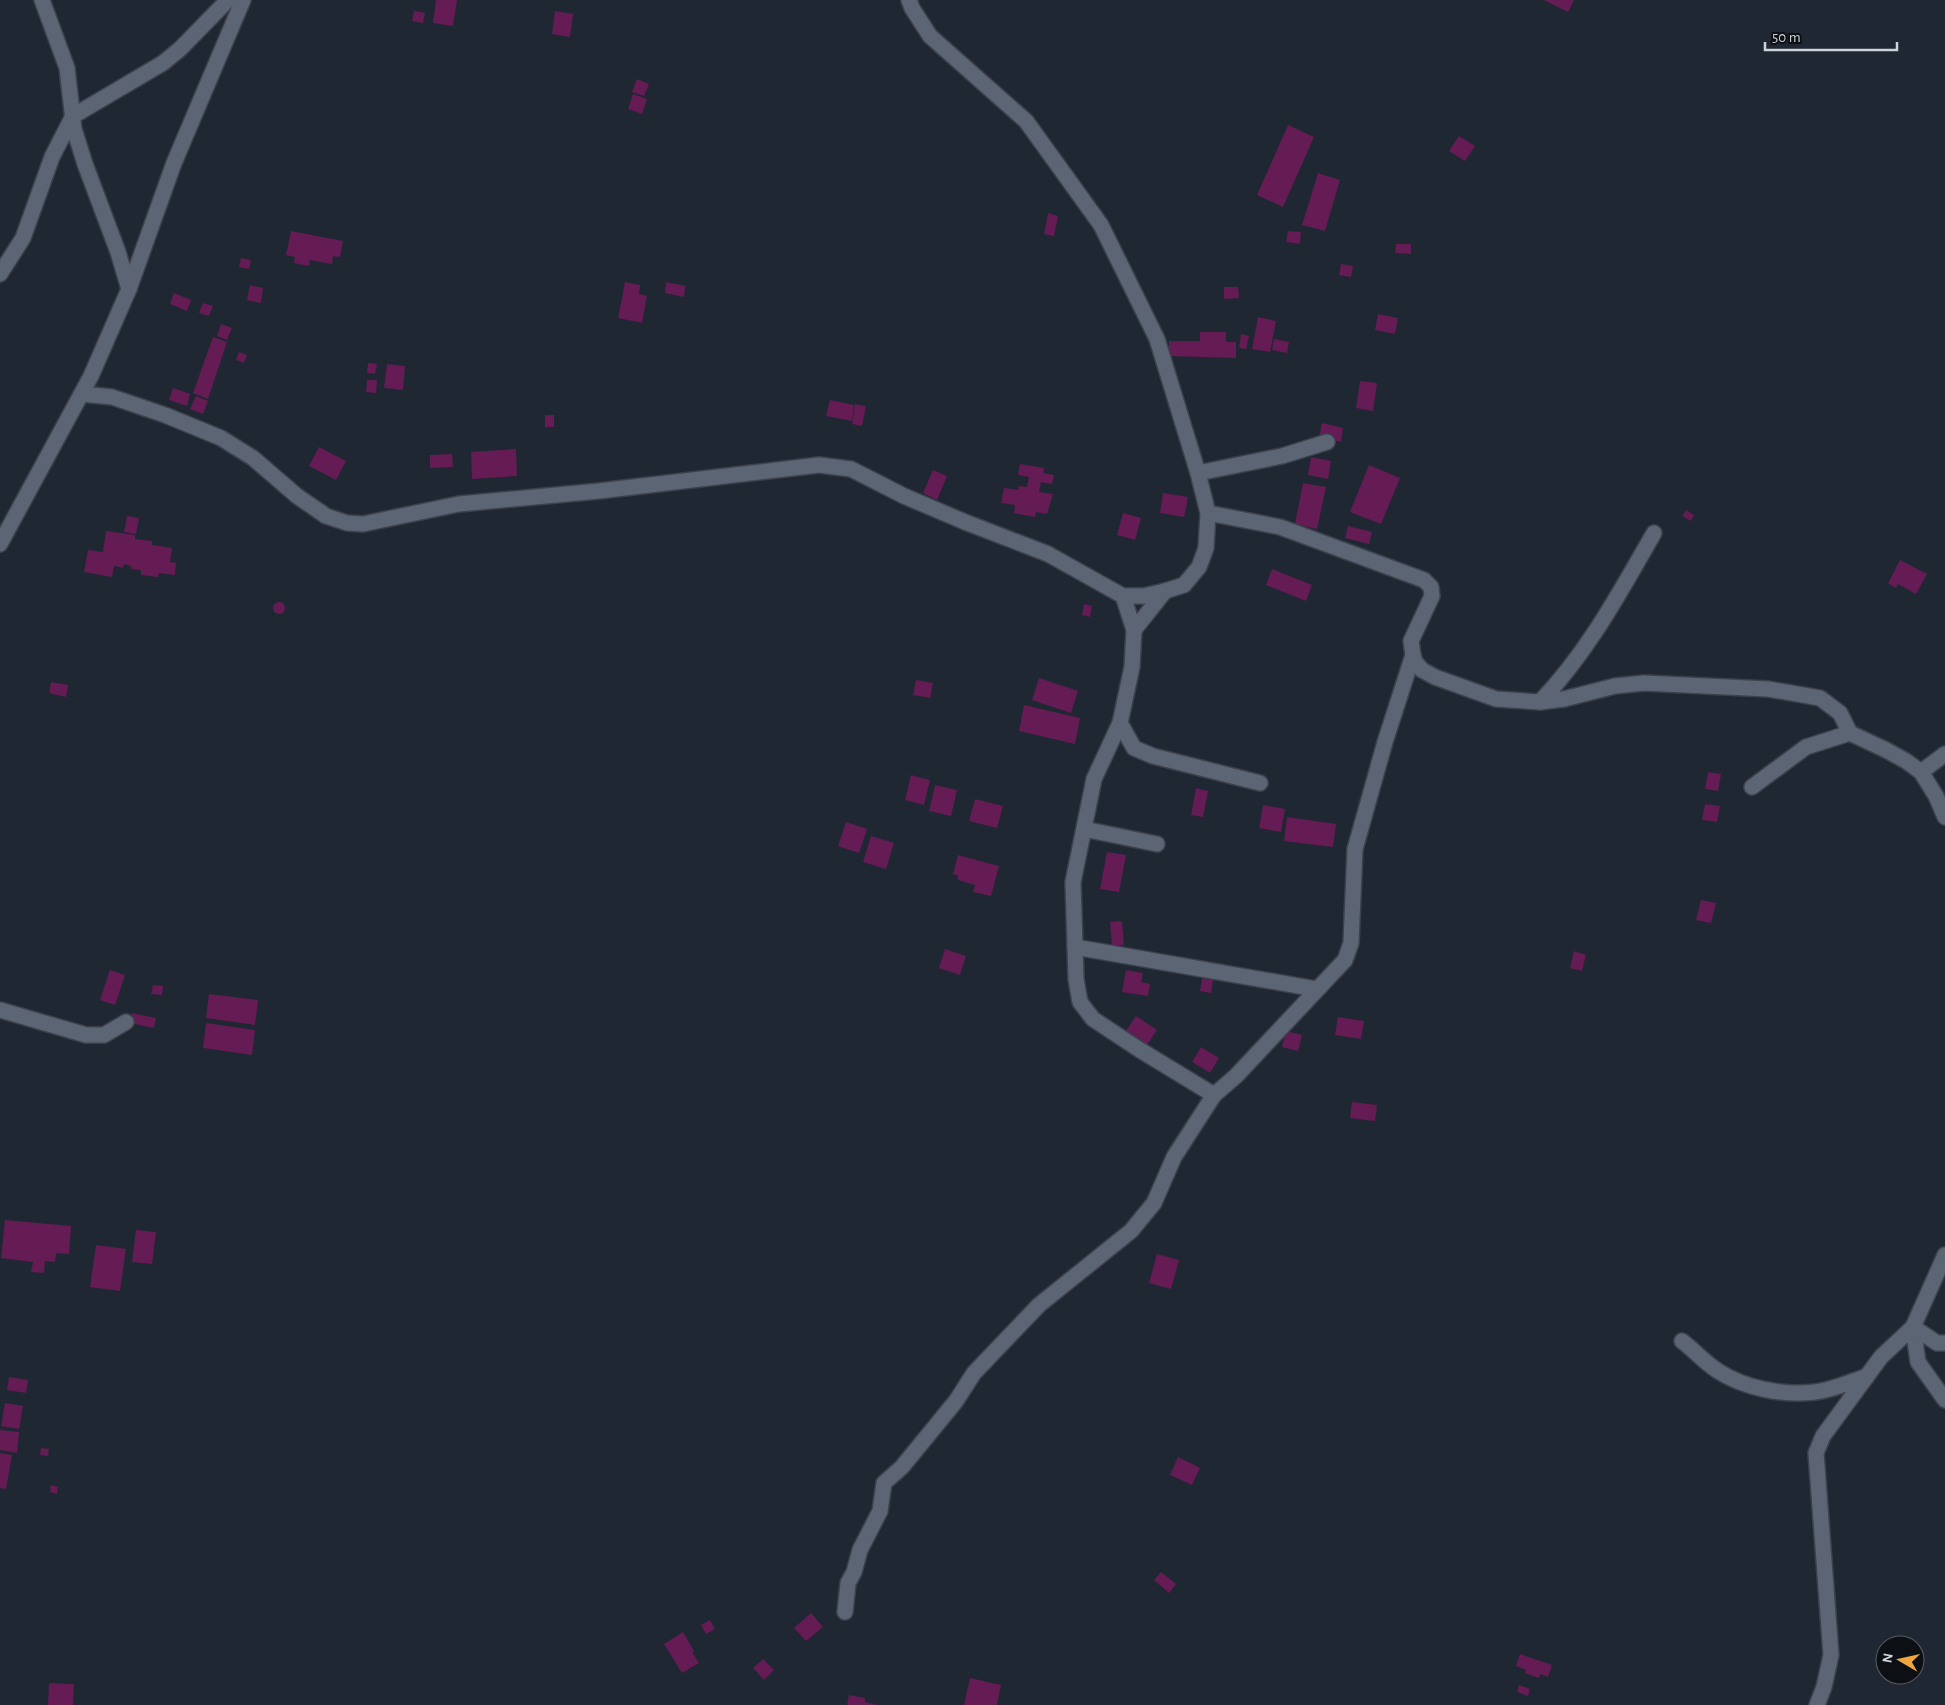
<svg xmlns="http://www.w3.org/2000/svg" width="1945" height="1705" font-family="'Alegreya Sans',sans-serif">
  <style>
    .building { fill: #651b54 }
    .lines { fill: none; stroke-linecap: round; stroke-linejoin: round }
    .minor-casing { stroke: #3c424d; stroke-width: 18 }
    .minor { stroke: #5c6574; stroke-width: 15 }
  </style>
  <rect width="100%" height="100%" fill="#1f2733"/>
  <g class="building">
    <path d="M436 0H457L453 26 433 23Z"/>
    <path d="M1544 0H1574L1568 12Z"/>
    <path d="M414 11 425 13 423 23 412 21Z"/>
    <path d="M555 11 573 14 570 37 552 34Z"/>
    <path d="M637 79 649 84 644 96 632 92Z"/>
    <path d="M633 94 647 99 642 114 628 109Z"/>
    <path d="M1288 125 1314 137 1283 207 1257 195Z"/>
    <path d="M1459 136 1475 146 1465 161 1449 151Z"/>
    <path d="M1318 173 1340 180 1325 231 1302 225Z"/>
    <path d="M1048 213 1058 216 1054 236 1044 234Z"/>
    <path d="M291 231 343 241 340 257 333 256 332 264 310 260 309 266 294 263 295 257 286 255Z"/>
    <path d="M1288 231 1301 232 1300 244 1286 242Z"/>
    <path d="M1396 244H1411V254L1395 253Z"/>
    <path d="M241 258 251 260 249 269 239 267Z"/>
    <path d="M1341 264 1353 266 1351 277 1339 275Z"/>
    <path d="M625 282 640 285 639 294 647 296 642 323 618 318Z"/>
    <path d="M666 282 685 286 684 297 665 293Z"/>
    <path d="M250 285 263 288 261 303 247 300Z"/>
    <path d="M1224 287H1238L1239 298 1224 299Z"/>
    <path d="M174 293 191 300 187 311 170 304Z"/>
    <path d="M203 303 213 306 209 316 199 313Z"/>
    <path d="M1378 314 1398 318 1395 334 1375 330Z"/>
    <path d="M1258 317 1276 321 1270 352 1252 349Z"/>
    <path d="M221 324 232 328 227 340 217 336Z"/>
    <path d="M1200 332H1226V342H1236V358L1169 356V341H1200Z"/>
    <path d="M1241 334 1249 336 1246 349 1239 348Z"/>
    <path d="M213 337 227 342 208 399 193 393Z"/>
    <path d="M1274 339 1289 342 1287 353 1272 350Z"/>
    <path d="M239 352 247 355 244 363 236 360Z"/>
    <path d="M368 363 377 364 375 374 367 373Z"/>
    <path d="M387 364 405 366 403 390 384 388Z"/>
    <path d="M367 380H377L376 393 366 392Z"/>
    <path d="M1360 381 1377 383 1373 411 1356 408Z"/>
    <path d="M173 388 190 394 187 406 169 400Z"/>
    <path d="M196 396 208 401 203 414 190 409Z"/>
    <path d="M830 400 854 405 852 421 826 416Z"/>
    <path d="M855 404 866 406 862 426 852 424Z"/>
    <rect x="545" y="415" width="9" height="12"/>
    <path d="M1322 423 1343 428 1341 442 1319 437Z"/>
    <path d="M319 447 346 461 336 480 309 466Z"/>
    <path d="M516 449 517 476 472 479 471 452Z"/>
    <path d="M452 454 453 467 430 468V455Z"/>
    <path d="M1311 457 1331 461 1328 479 1308 475Z"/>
    <path d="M1020 464 1044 468 1043 473 1054 475 1052 484 1041 482 1039 492 1053 494 1047 514 1036 512 1035 517 1014 513 1015 505 1001 503 1004 488 1018 490 1019 486 1027 487 1029 477 1018 475Z"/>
    <path d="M1369 465 1400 478 1381 524 1350 512Z"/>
    <path d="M933 470 947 476 937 500 923 493Z"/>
    <path d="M1303 483 1326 487 1317 529 1295 524Z"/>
    <path d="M1163 493 1188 497 1184 517 1160 513Z"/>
    <path d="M1686 510 1694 515 1691 521 1682 516Z"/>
    <path d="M1123 513 1141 518 1135 540 1117 535Z"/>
    <path d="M127 516 139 518 136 534 124 532Z"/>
    <path d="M1348 526 1372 532 1369 544 1345 538Z"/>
    <path d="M106 531 135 535V539L152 541V545L172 548 170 562 176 563 175 575 159 573 158 577 141 575V570L131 569V566L124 564 123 568 114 566 112 577 84 572 88 550 103 552Z"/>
    <path d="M1900 560 1927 574 1916 594 1898 584 1896 588 1888 583Z"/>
    <path d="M1272 569 1312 585 1306 601 1266 585Z"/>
    <circle cx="279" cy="608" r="6"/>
    <path d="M1084 604 1092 606 1090 617 1082 615Z"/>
    <path d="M1039 678 1078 691 1071 713 1032 700Z"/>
    <path d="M916 680 933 683 930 698 913 695Z"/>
    <path d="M51 682 68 685 66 697 49 693Z"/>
    <path d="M1024 705 1080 718 1075 744 1019 731Z"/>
    <path d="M1708 772 1721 774 1718 791 1705 789Z"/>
    <path d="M911 775 930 780 924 805 905 800Z"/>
    <path d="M935 785 957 790 951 816 929 811Z"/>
    <path d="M1196 788 1208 791 1203 817 1191 815Z"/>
    <path d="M975 799 1003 806 997 828 969 821Z"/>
    <path d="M1705 804 1720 806 1717 822 1702 820Z"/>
    <path d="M1263 805 1285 809 1281 832 1259 828Z"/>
    <path d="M1287 817 1336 824 1333 847 1284 841Z"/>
    <path d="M846 822 867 829 859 853 838 846Z"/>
    <path d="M871 836 894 843 886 869 863 862Z"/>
    <path d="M1107 852 1126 855 1119 892 1100 889Z"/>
    <path d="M958 855 999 866 991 896 973 892 975 885 958 880V876L953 874Z"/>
    <path d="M1701 900 1716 903 1711 923 1696 920Z"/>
    <path d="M1122 921 1124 945 1112 946 1110 922Z"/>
    <path d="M945 949 966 956 960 975 939 968Z"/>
    <path d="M1574 951 1586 955 1582 971 1570 968Z"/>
    <path d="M110 970 125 975 115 1005 100 1000Z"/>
    <path d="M1126 970 1143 973 1141 982 1150 984 1148 996 1122 992Z"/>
    <path d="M1202 978 1213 980 1211 993 1200 991Z"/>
    <path d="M153 985 163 986 162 995 151 994Z"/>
    <path d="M209 994 258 1000 255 1025 206 1018Z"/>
    <path d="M132 1013 156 1018 154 1028 130 1023Z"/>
    <path d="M1136 1016 1157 1030 1147 1045 1126 1031Z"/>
    <path d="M1338 1017 1364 1021 1361 1039 1335 1035Z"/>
    <path d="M206 1023 255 1030 252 1055 203 1048Z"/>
    <path d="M1286 1031 1302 1035 1298 1051 1282 1047Z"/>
    <path d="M1201 1047 1219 1058 1210 1073 1192 1062Z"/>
    <path d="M1352 1102 1377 1105 1375 1121 1350 1118Z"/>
    <path d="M5 1220 71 1226 69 1254 56 1253 55 1262 45 1261 44 1273 31 1272 33 1262 1 1258Z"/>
    <path d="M136 1230 156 1232 152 1264 132 1262Z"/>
    <path d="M96 1245 126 1249 120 1291 90 1287Z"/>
    <path d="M1157 1254 1179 1260 1171 1289 1149 1283Z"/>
    <path d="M9 1377 28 1380 26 1393 7 1390Z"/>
    <path d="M5 1403 23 1406 19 1429 1 1426Z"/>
    <path d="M0 1430 19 1432 17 1453 0 1450Z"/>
    <path d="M41 1448 49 1449 48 1456 40 1455Z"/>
    <path d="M0 1453 12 1455 6 1489 0 1488Z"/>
    <path d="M1178 1457 1200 1468 1192 1485 1170 1475Z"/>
    <path d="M51 1485 58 1487 57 1494 50 1492Z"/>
    <path d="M1161 1572 1176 1584 1169 1593 1154 1580Z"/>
    <path d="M811 1613 823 1627 806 1641 794 1628Z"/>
    <path d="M710 1620 715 1629 706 1634 701 1625Z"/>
    <path d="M683 1632 694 1651 692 1652 699 1663 682 1673 664 1644Z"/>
    <path d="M1520 1654 1552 1665 1548 1677 1540 1674 1539 1678 1525 1673 1526 1670 1516 1666Z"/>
    <path d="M763 1659 774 1670 764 1680 753 1668Z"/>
    <path d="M970 1678 1001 1685 997 1705H964Z"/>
    <path d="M49 1683 74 1684 73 1705H48Z"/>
    <path d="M1519 1685 1530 1689 1528 1696 1517 1692Z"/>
    <path d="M849 1695 865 1698V1702L877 1705H847Z"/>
  </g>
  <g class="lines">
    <g class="minor-casing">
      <g id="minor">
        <path d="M42 0 67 68 74 129 85 164 118 252 129 289"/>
        <path d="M0 274 23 238 52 157 73 116 163 63 180 49 228 0"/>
        <path d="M82 394 112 397 165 415 221 438 253 458 297 496 326 516 347 523 363 524 459 504 599 491 819 465 851 469 904 496 965 522 1048 554 1123 596H1144L1165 591 1184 585 1199 567 1206 548 1208 513 1198 473 1157 339 1101 225 1026 121 930 36 912 8 909 0"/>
        <path d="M1198 473 1282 456 1327 442"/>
        <path d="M1208 513 1280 527 1424 580 1431 587 1432 596 1411 641 1413 655 1415 662 1422 670 1435 677 1496 699 1540 702 1564 699 1615 686 1644 683 1768 689 1820 698 1840 713 1850 733 1886 750 1906 761 1921 772 1936 796 1945 817"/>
        <path d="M0 544 91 376 129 289 174 163 243 0"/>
        <path d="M1123 596 1134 630 1132 667 1120 723 1094 779 1073 882 1076 979 1080 1002 1093 1019 1140 1050 1214 1095"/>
        <path d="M1134 630 1165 591"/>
        <path d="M1540 702C1588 652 1620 592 1654 533"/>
        <path d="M1120 723 1134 748 1153 756 1260 783"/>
        <path d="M1921 772 1945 754"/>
        <path d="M1752 787 1806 747 1850 733"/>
        <path d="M1084 829 1157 844"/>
        <path d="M1075 947 1316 989"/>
        <path d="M0 1010 86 1035H104L126 1022"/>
        <path d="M1913 1327 1918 1362 1945 1400"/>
        <path d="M1913 1327 1937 1343H1945"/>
        <path d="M1682 1341C1694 1350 1705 1363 1718 1371 1744 1388 1783 1396 1815 1392 1833 1390 1850 1382 1867 1376"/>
        <path d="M845 1612 848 1583 854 1572 860 1550 880 1511 884 1483 902 1467 956 1401 974 1373 1039 1305 1131 1231 1154 1203 1174 1157 1214 1095 1236 1076 1345 960 1351 943 1355 849 1385 742 1413 655"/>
        <path d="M1817 1705 1824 1687 1831 1655 1816 1453 1823 1436 1881 1357 1913 1327 1945 1255"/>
      </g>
    </g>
    <use href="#minor" class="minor"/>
  </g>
  <g transform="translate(1900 1660) rotate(279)"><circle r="24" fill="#0c1015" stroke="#5a5e64"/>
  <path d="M0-4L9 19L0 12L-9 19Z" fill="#efa73d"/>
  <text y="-8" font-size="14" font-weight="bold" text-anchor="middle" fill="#ced3db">N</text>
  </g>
  <path d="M1765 42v8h132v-8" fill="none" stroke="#ced3db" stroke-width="2.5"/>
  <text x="1772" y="42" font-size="15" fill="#ced3db" stroke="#0c1015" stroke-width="4" paint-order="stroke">50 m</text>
</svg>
